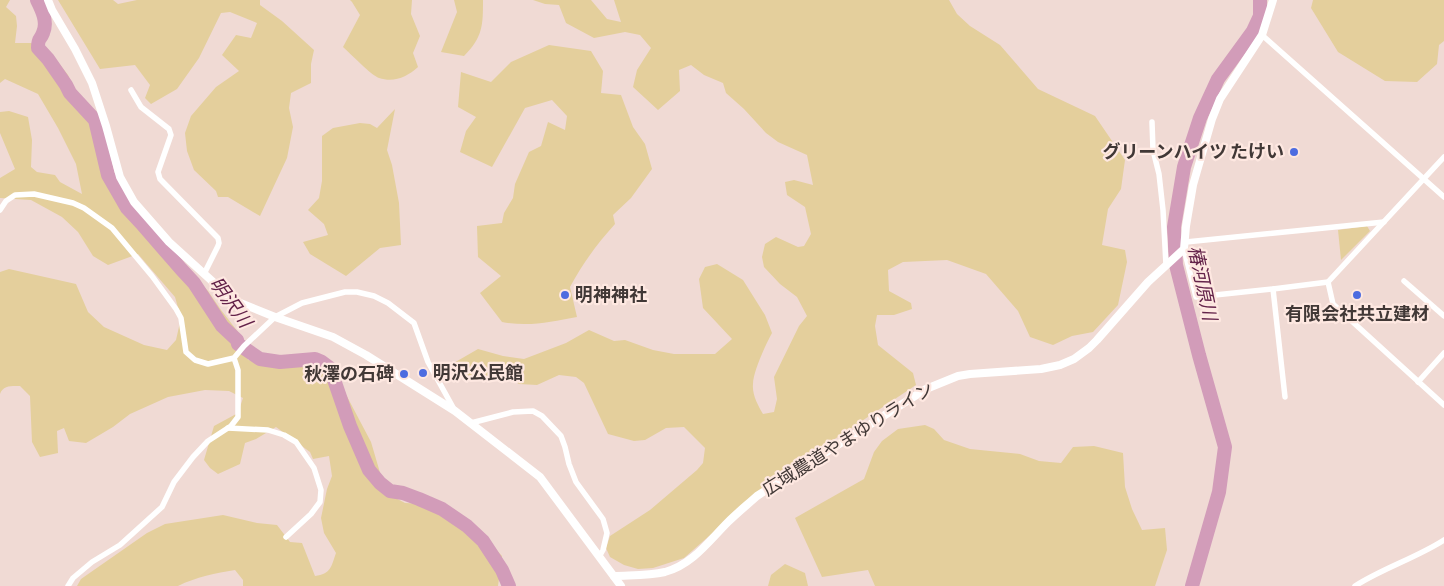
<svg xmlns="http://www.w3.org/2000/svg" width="1444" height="586" font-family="'Sofia Sans Condensed','Noto Sans JP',sans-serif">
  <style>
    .green { fill: #e4cf9c }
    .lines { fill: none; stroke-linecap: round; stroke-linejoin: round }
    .river { stroke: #d29cb9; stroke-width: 14 }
    .minor { stroke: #fff; stroke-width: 5.5 }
    .tertiary { stroke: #fff; stroke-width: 8 }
    .poi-dot { fill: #4d6ce0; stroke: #fee8e1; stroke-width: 2 }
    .labels { text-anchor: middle; stroke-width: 4.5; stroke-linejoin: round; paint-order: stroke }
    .poi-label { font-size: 18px; font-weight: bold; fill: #413836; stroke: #fee8e1; text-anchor: end }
    .street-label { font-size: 18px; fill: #413836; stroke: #fee8e1 }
    .water-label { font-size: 19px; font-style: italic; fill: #64234a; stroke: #fee8e1 }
  </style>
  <rect width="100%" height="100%" fill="#f0dad4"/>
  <g class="green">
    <path d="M0 0H10L6 7 16 16 17 26 15 43H31L46 47 68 75 77 95 99 119 114 175 129 203 176 258 208 291 221 310 242 337 248 360 319 367 342 387 371 442 386 493 405 503 442 505 473 524 502 556 498 586H243V580L235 570C216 573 196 577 178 586H77L81 579 147 533 165 524 223 515 257 523 277 525 290 542 302 543 315 576C331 574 331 567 336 553L324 533 321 518 327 489 332 476 329 456 313 459 310 452 276 427 256 439 245 443 240 464 218 474 210 468 204 460 214 426 238 413 243 398 229 391 205 390 168 397 130 414 113 427 86 443 69 441 64 428 57 431 58 453 40 457 32 442 30 396 20 386C12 386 3 385 0 394V272L9 269 76 284 88 312 104 327 144 345 167 350 176 340 181 318 175 297 138 254 108 265 93 256 78 232 62 217 31 200 0 198V178L15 169 0 133V112L9 111 28 117 32 140 31 167 37 172 55 175 60 182 82 194 76 164 58 128 38 94 5 79 0 83Z"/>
    <path d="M58 0H113L118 4 137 0H260V5L282 21 314 50 311 64V83L291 93 289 108 293 127 287 158 260 216 228 197H218L216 191 194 170 187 151 185 133 191 116 216 87 239 71 222 55 236 35 251 38 257 23 230 12 221 13 199 58 177 89 151 104 145 98 150 85 135 65 100 69Z"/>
    <path d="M350 0H412L411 14 420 36 413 53 418 67C407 77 394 83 379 78 371 75 351 54 343 47L360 15 352 2Z"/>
    <path d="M454 0H483C483 25 483 37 464 56L441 52 457 12Z"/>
    <path d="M533 0H591L607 19 621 22 614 0H949L957 14 970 26 1000 45 1038 89 1095 116 1125 160 1121 189 1108 209 1102 245 1125 250 1127 262 1118 305 1093 332 1072 336 1053 345 1030 337 1018 311 986 274 947 260 903 262 888 270 889 291 911 303 912 309 894 315H877L875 326 878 345 913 373 916 385 773 480 684 558 653 568 638 569 624 565 610 557 606 548 610 536 650 510 697 470 703 463 705 448 684 427 666 428 645 440 634 441 608 434 584 383 576 377 559 375 537 385 519 384 508 377 475 375 460 376 452 364 478 349 503 356 524 359 566 343 589 330 614 341 625 340 653 350 674 354H715L732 339 703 308 699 279 705 267 717 264 743 280 765 315 772 333C766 344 753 372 753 384 752 395 758 405 763 414L774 412 777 399 774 377 799 326 807 316 797 297 780 284 764 267 762 257 765 244 776 237 798 247 804 246 811 234 805 207 787 195 785 182 794 180 813 185 807 155 778 142 766 133 744 109 726 93 723 83 704 75 691 65 679 70 680 91 658 110 633 87 637 70 651 48 640 35 625 32 594 38 566 23 559 5 545 4Z"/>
    <path d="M1313 0H1444V41L1439 45 1437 64 1417 82 1385 81 1338 52 1311 8Z"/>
    <path d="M549 45 591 51 603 71 601 93 621 95 633 127 645 144 652 169 631 198 613 215 615 224C597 244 583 263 570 287L577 317C551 322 529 327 502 322L480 293 501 276 478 257 477 226 502 223 504 213 513 198 515 184 529 152 541 146 548 122 565 130 567 116 552 100 525 108 492 167 460 152 466 131 476 117 458 107 461 72 491 82 511 62Z"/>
    <path d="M395 109 387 150 392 165 399 203 401 245 380 248 346 276 310 254 303 242 328 235 324 224 308 210 319 198 322 181V136L333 128 360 123 370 124 377 128Z"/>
    <path d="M1367 226 1370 231 1341 260 1338 230Z"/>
    <path d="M925 425 934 429 944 440 970 449 1020 454 1039 461 1061 463 1073 447 1094 446 1123 453 1125 487 1132 509 1142 530 1165 528 1167 550 1155 586H875L868 570 822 577 795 518 864 479 874 452 882 441 898 429Z"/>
    <path d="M785 564 805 573 808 586H768L771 575Z"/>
  </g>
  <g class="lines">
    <g class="river">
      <path d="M37 0C42 10 48 22 43 33 40 41 38 37 38 48L48 59 66 85 70 93 95 120 108 175 127 208 141 223 181 269 194 283 222 326 237 340 238 344 260 359 280 362 315 359 322 362 330 368 350 426 369 470 380 483 390 491 403 493 419 499 442 509 467 526 483 541 502 570 509 586"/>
      <path d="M1192 586 1219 492 1225 447 1199 355 1176 265 1174 227 1184 167 1200 118 1218 79 1253 31 1260 16V0"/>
    </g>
    <g class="minor">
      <path d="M1262 35 1444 197"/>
      <path d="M131 90 141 107 169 129 171 135 158 172 160 179 218 238 219 243 218 246 204 274"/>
      <path d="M1152 122 1153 150 1159 174 1163 210 1166 265"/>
      <path d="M0 210 6 201 15 195 34 194 73 203 84 208 112 228 152 276 176 309 181 318 186 352 195 360 208 364 234 358 244 346 275 317 302 303 345 292H357L374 296 388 303 414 323 428 362 455 411"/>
      <path d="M1186 242 1384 222"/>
      <path d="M1184 249 1196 297 1273 289 1328 282 1444 157"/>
      <path d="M1404 281 1444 316"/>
      <path d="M1328 282 1333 304 1444 405"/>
      <path d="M1273 289 1285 397"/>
      <path d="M1418 382 1444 353"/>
      <path d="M471 423 513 412 533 411 542 416 561 436 565 447 569 464 576 482 603 519 607 533 603 550 599 557"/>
      <path d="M228 428 268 430 284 435 296 442 314 468 321 490 320 502 311 514 286 537"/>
      <path d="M68 586 73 578 92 562 120 545 162 507 174 482 193 457 208 441 231 426 238 417V370L234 358"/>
      <path d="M1355 586C1383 568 1416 558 1444 540"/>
    </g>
    <g class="tertiary">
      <path d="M48 0 52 10 75 49 92 83 106 126 120 177 134 202 169 242 233 300 275 317 333 337 366 355 455 411 540 477 621 586"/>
      <path d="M614 576C631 575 648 576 665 572 692 565 709 541 728 522 737 513 747 505 757 496L926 389 958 376 970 374 1041 369 1060 365 1074 359 1089 348 1097 340 1148 282 1184 249 1186 226 1193 185 1212 119 1220 99 1262 35 1273 0"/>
    </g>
  </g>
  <g class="poi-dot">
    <circle cx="1294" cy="152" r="5"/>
    <circle cx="565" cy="295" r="5"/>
    <circle cx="1357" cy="295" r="5"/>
    <circle cx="423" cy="373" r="5"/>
    <circle cx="404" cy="374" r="5"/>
  </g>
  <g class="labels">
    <g class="poi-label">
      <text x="1284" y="158">グリーンハイツ たけい</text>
      <text x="575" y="301" text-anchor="start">明神神社</text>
      <text x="1357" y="320" text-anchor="middle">有限会社共立建材</text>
      <text x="433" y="379" text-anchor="start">明沢公民館</text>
      <text x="394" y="380">秋澤の石碑</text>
    </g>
    <g class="street-label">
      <text transform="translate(848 439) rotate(-32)" y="6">広域農道やまゆりライン</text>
    </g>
    <g class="water-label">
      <text transform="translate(1203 283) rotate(78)" y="7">椿河原川</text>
      <text transform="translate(231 302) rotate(54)" y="7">明沢川</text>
    </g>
  </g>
</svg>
